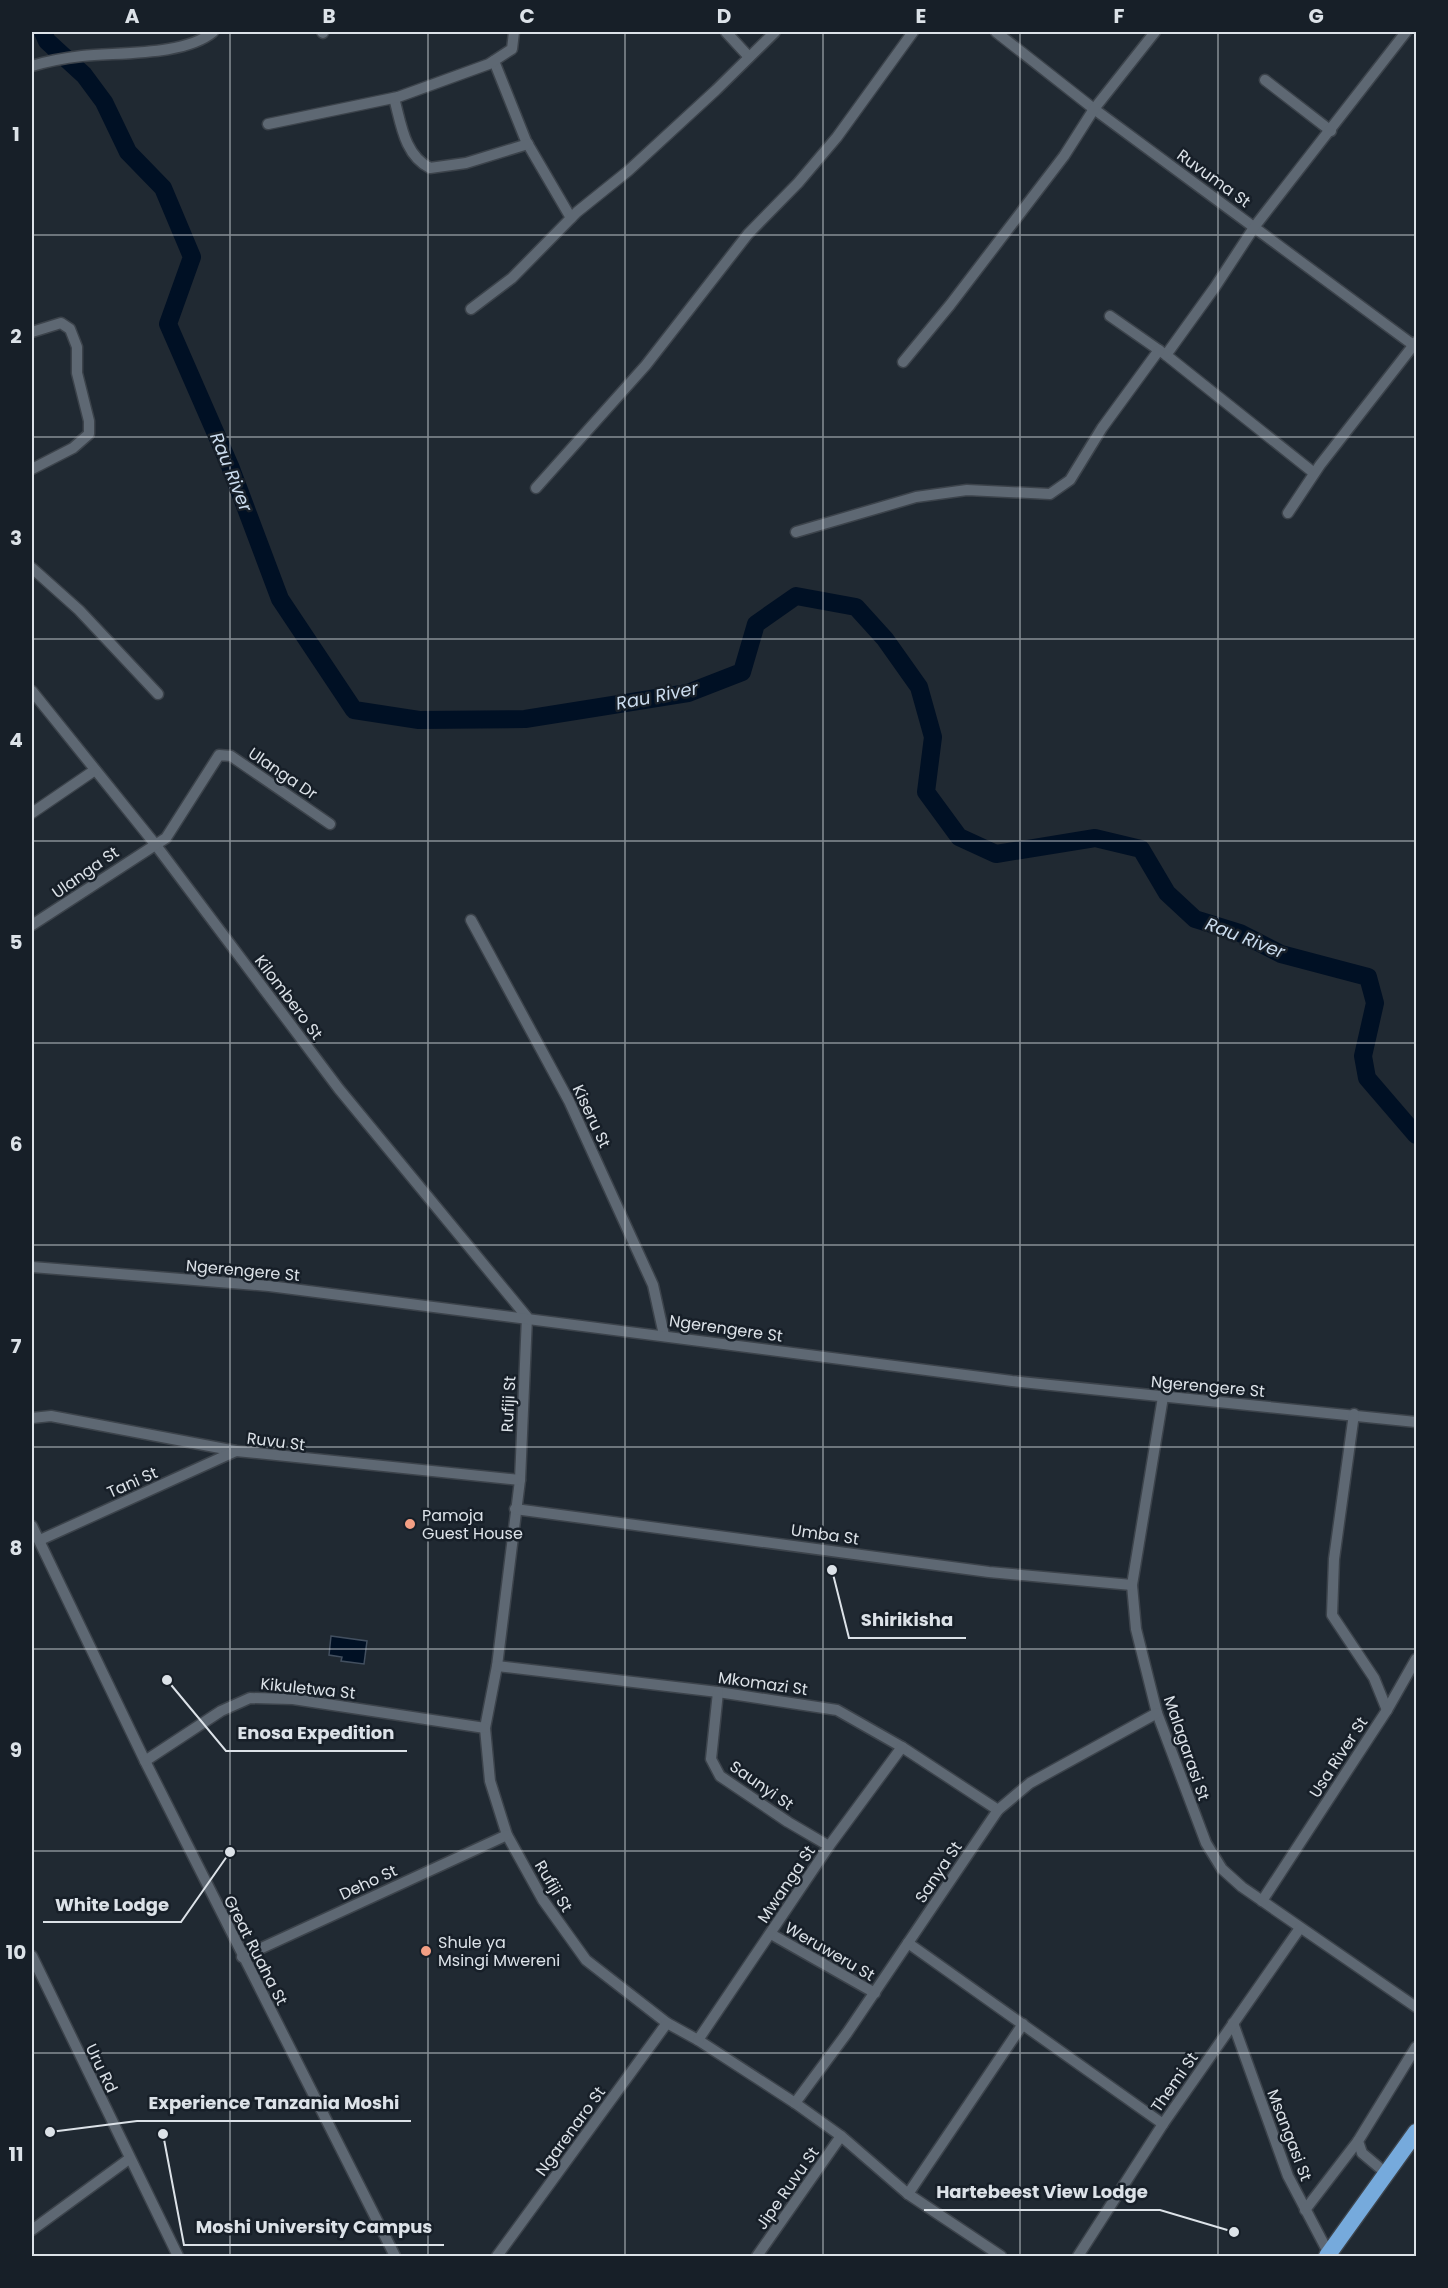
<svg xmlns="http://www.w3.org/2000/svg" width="1448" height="2288" font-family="Poppins,sans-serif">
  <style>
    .water { fill: #001024; stroke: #424f5f; stroke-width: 1.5 }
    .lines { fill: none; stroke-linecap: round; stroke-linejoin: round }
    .river { stroke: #001024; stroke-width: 18 }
    .minor-casing { stroke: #3c434b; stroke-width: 13 }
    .highway-casing { stroke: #3c434b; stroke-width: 19 }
    .minor { stroke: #5e6873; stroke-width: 10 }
    .highway { stroke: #76aadc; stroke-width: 16 }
    .grid { fill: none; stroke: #dce2e8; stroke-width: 1.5; stroke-opacity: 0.55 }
    .poi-dot { fill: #f39f84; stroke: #171f28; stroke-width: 2 }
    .labels { text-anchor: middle; stroke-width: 5; stroke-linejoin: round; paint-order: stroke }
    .street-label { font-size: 16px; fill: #dce2e8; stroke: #171f28 }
    .poi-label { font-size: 16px; fill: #dce2e8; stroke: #171f28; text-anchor: start }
    .water-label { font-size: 18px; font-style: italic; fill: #cbdcee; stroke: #171f28 }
    .leader { fill: none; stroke: #dce2e8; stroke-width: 2 }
    .callout-dot { fill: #dce2e8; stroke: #171f28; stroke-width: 2 }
    .callout-label { font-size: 18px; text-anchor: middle; font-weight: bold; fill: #dce2e8; stroke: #171f28; stroke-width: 5; stroke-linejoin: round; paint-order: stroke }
    .neatline { fill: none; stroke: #dce2e8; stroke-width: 2 }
    .grid-label { font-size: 20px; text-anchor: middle; font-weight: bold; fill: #dce2e8 }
  </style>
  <rect width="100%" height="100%" fill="#202932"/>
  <path class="water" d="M331 1636 367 1641 364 1664 341 1661 342 1657 329 1655Z"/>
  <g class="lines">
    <path class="river" d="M43 32 47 41 84 75 104 102 128 152 163 188 192 257 168 324 230 466 280 599 354 710 419 720 525 719 688 693 742 672 756 624 796 596 856 607 885 639 919 687 933 737 926 792 959 837 996 854 1095 838 1141 849 1167 893 1195 919 1240 933 1281 954 1368 977 1375 1003 1363 1056 1367 1078 1416 1135"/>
    <g class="minor-casing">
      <g id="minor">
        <path d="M322 32 323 33"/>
        <path d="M726 32 749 57"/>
        <path d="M996 32 1094 109 1416 347"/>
        <path d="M494 61 526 141 571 218"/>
        <path d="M32 66C48 61 65 58 82 56 119 52 184 56 213 32"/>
        <path d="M1265 80 1331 131"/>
        <path d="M394 98C401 123 404 155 430 168L466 163 528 144"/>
        <path d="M268 124 398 97 489 64 512 49 514 32"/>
        <path d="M471 309 512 278 577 212 628 171 716 90 775 32"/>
        <path d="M1110 316 1166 355 1314 473"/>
        <path d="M32 332 61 323 70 329 77 347V373L89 421V434L73 448 32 469"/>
        <path d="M1166 355 1215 287 1255 226 1406 32"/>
        <path d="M903 362 950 305 1064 156 1094 109 1155 32"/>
        <path d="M536 488 646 365 748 234 798 183 837 137 913 32"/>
        <path d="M1288 513 1320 465 1416 342"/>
        <path d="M796 532 916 497 967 490 1050 494 1070 480 1102 428 1159 350"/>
        <path d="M32 568 79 610 158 694"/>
        <path d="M32 691 155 844 339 1089 527 1317 520 1480 497 1666 485 1728 490 1781 507 1835 543 1900 586 1960 667 2023 698 2040 795 2103 841 2136 908 2194 1001 2256"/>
        <path d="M32 813 95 770"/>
        <path d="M471 920 569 1101 653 1285 664 1335"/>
        <path d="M32 925 166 838 219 755 231 756 330 824"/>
        <path d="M32 1267 269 1286 1012 1381 1416 1422"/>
        <path d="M1163 1397 1132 1585 1136 1629 1157 1713 1206 1843 1222 1869 1242 1887 1416 2007"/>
        <path d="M1354 1414 1334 1559 1332 1615 1374 1678 1387 1710"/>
        <path d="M32 1418 51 1416 236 1451 520 1480"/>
        <path d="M515 1509 989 1572 1132 1585"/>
        <path d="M32 1526 145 1761 395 2256"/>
        <path d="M40 1540 236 1451"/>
        <path d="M497 1666 718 1692 837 1710 902 1747 998 1810"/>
        <path d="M718 1692 711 1759 720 1776 788 1822 829 1846"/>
        <path d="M145 1761 221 1711 250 1698 293 1699 485 1728"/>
        <path d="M1262 1901 1387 1710 1416 1659"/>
        <path d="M771 1934 875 1993"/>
        <path d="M908 1943 1163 2124"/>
        <path d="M32 1956 178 2256"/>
        <path d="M242 1957 507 1835"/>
        <path d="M1233 2023 1288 2176 1329 2254"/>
        <path d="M698 2040 829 1846 902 1747"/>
        <path d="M795 2103 847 2033 998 1810 1030 1783 1157 1713"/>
        <path d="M1387 2174 1362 2153 1358 2141 1416 2047"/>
        <path d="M908 2194 1023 2024"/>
        <path d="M1305 2210 1358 2141"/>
        <path d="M32 2230 129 2159"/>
        <path d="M497 2256 667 2023"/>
        <path d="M757 2256 841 2136"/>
        <path d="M1078 2256 1163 2124 1300 1928"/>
      </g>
    </g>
    <g class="highway-casing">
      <path id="highway" d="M1327 2256 1416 2132"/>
    </g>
    <use href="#minor" class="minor"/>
    <use href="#highway" class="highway"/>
  </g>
  <path class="grid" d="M230 32V2256M428 32V2256M625 32V2256M823 32V2256M1020 32V2256M1218 32V2256M32 235H1416M32 437H1416M32 639H1416M32 841H1416M32 1043H1416M32 1245H1416M32 1447H1416M32 1649H1416M32 1851H1416M32 2053H1416"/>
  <g class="poi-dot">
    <circle cx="410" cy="1524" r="6"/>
    <circle cx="426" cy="1951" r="6"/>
  </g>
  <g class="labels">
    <g class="street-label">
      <text transform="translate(1214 178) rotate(36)" y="6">Ruvuma St</text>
      <text transform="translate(283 773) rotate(34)" y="6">Ulanga Dr</text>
      <text transform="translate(85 872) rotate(-35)" y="6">Ulanga St</text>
      <text transform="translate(289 997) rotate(53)" y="6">Kilombero St</text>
      <text transform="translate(592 1116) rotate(65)" y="6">Kiseru St</text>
      <text transform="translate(243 1270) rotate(5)" y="6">Ngerengere St</text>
      <text transform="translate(726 1328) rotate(8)" y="6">Ngerengere St</text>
      <text transform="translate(1208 1386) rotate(5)" y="6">Ngerengere St</text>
      <text transform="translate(508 1404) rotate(-87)" y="6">Rufiji St</text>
      <text transform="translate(276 1441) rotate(7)" y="6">Ruvu St</text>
      <text transform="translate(132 1482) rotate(-24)" y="6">Tani St</text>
      <text transform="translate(825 1534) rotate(8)" y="6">Umba St</text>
      <text transform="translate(763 1683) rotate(8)" y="6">Mkomazi St</text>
      <text transform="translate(308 1688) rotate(6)" y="6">Kikuletwa St</text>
      <text transform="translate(1187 1748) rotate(71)" y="6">Malagarasi St</text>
      <text transform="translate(1338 1757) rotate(-57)" y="6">Usa River St</text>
      <text transform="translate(762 1785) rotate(35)" y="6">Saunyi St</text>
      <text transform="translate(938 1872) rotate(-56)" y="6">Sanya St</text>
      <text transform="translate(368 1882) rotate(-25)" y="6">Deho St</text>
      <text transform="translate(786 1884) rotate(-56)" y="6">Mwanga St</text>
      <text transform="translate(554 1886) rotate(59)" y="6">Rufiji St</text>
      <text transform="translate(256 1950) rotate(63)" y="6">Great Ruaha St</text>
      <text transform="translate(830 1951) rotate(30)" y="6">Weruweru St</text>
      <text transform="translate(102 2068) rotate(64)" y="6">Uru Rd</text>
      <text transform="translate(1174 2082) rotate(-55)" y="6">Themi St</text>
      <text transform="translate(570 2131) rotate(-54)" y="6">Ngarenaro St</text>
      <text transform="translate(1290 2135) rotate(69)" y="6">Msangasi St</text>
      <text transform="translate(787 2188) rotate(-55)" y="6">Jipe Ruvu St</text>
    </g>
    <g class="poi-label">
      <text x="422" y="1521">Pamoja<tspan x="422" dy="18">Guest House</tspan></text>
      <text x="438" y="1948">Shule ya<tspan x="438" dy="18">Msingi Mwereni</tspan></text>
    </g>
    <g class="water-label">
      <text transform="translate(231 472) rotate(68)" y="6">Rau River</text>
      <text transform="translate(657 696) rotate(-11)" y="6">Rau River</text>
      <text transform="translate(1245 938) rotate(21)" y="6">Rau River</text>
    </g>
  </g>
  <path class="leader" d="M832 1570L849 1638H966M167 1680L226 1751H407M230 1852L181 1922H43M50 2132L137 2121H411M1234 2232L1160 2210H924M163 2134L184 2245H444"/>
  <g class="callout-dot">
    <circle cx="832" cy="1570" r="6"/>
    <circle cx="167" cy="1680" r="6"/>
    <circle cx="230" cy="1852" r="6"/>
    <circle cx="50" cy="2132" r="6"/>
    <circle cx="1234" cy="2232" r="6"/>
    <circle cx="163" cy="2134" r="6"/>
  </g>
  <g class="callout-label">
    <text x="907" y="1626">Shirikisha</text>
    <text x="316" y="1739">Enosa Expedition</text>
    <text x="112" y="1911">White Lodge</text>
    <text x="274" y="2109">Experience Tanzania Moshi</text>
    <text x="1042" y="2198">Hartebeest View Lodge</text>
    <text x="314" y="2233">Moshi University Campus</text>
  </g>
  <rect width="1448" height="2288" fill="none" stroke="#171f28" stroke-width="66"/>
  <rect x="33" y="33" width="1382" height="2222" class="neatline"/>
  <g class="grid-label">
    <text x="132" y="23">A</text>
    <text x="329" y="23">B</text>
    <text x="527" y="23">C</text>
    <text x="724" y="23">D</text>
    <text x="921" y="23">E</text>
    <text x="1119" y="23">F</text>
    <text x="1316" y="23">G</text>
    <text x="16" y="141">1</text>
    <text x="16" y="343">2</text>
    <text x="16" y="545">3</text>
    <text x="16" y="747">4</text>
    <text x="16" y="949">5</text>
    <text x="16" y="1151">6</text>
    <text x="16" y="1353">7</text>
    <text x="16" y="1555">8</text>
    <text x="16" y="1757">9</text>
    <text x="16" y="1959">10</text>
    <text x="16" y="2161">11</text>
  </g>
</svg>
